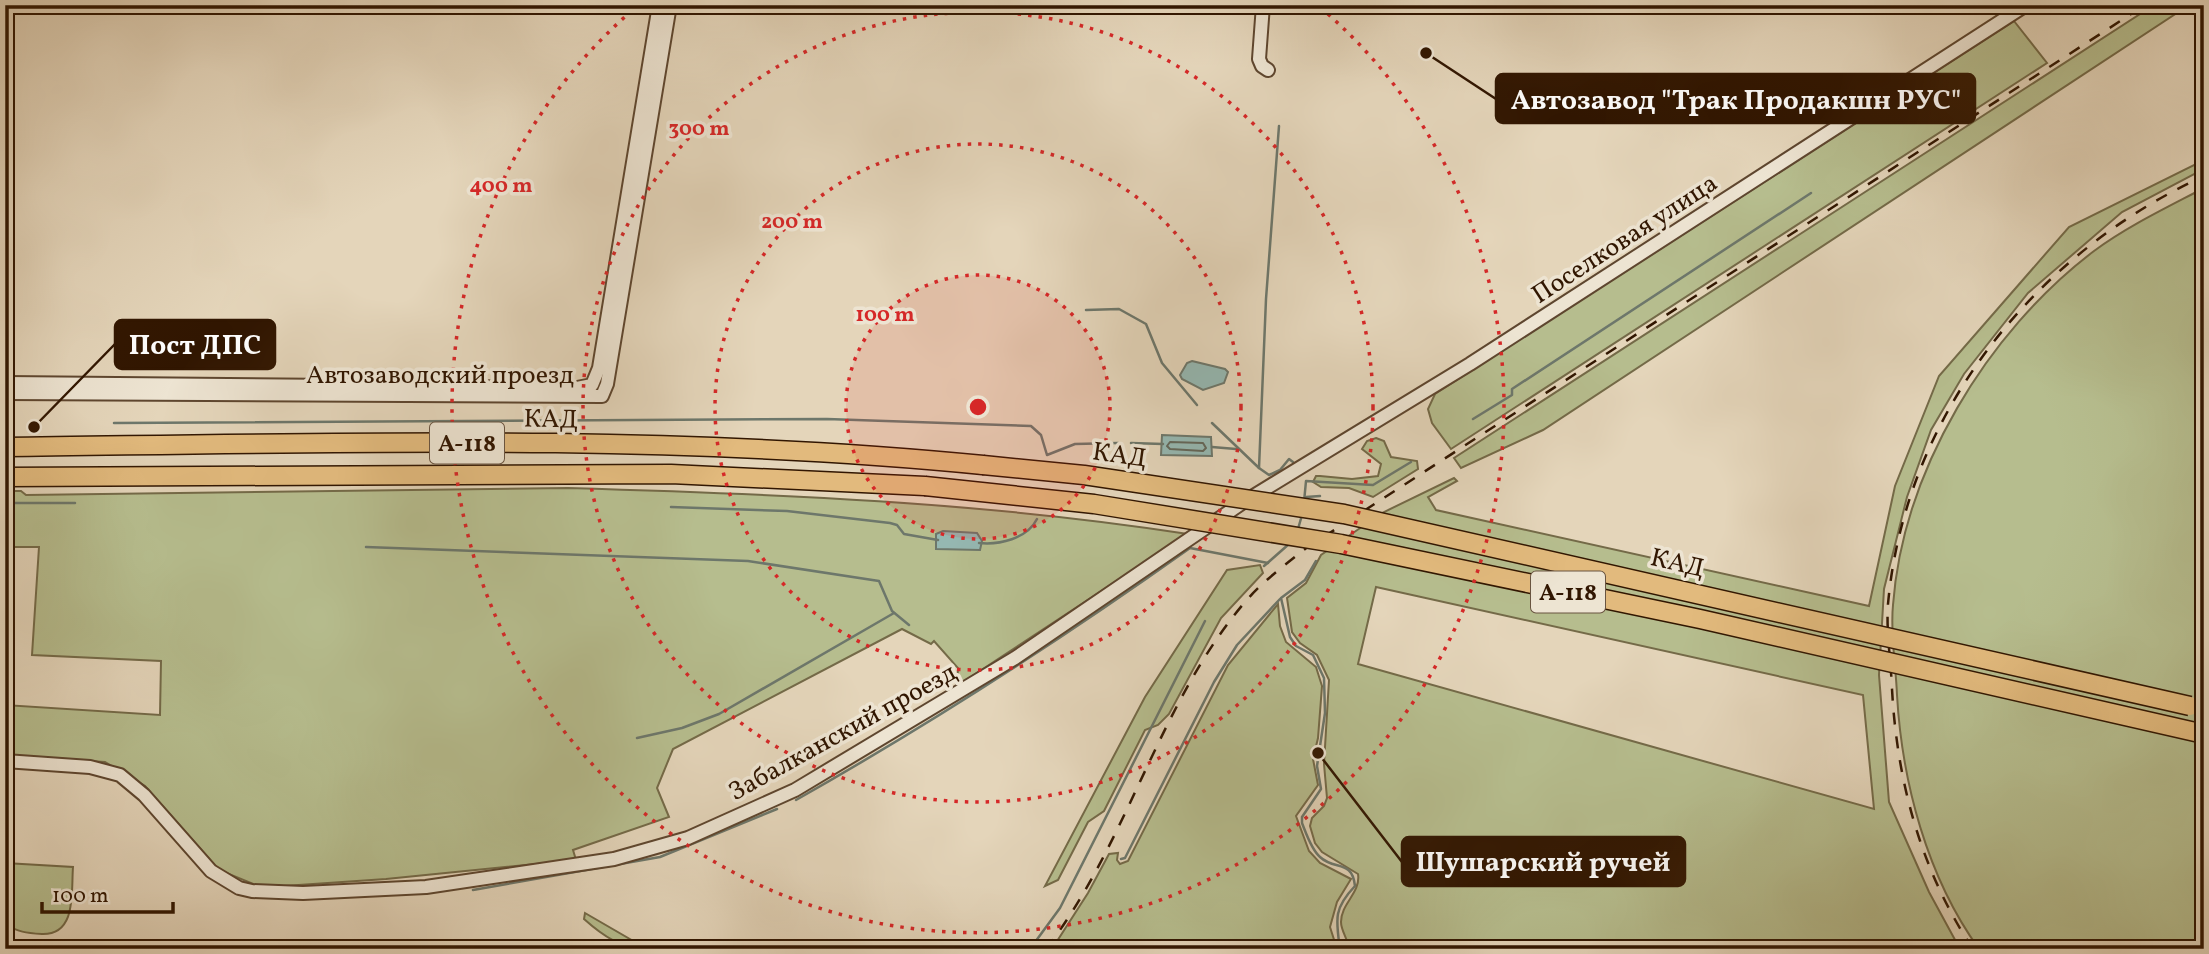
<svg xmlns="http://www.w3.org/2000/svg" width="2209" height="954" font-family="Vollkorn,serif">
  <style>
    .green { fill: #b6bd8e; stroke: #746a48; stroke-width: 2; fill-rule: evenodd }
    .water { fill: #95b8b2; stroke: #6d776b; stroke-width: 2 }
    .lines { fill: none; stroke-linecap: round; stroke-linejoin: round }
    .shore { stroke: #63675a; stroke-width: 2 }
    .stream { stroke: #6d776b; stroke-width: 2.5 }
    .minor-casing { stroke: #5e462f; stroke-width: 16 }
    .highway-casing { stroke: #311601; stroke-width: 21 }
    .minor { stroke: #ede4d2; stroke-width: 12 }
    .highway { stroke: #e2ba7d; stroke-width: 18 }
    .rail { stroke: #311601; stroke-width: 2.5; stroke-dasharray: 12 12; stroke-linecap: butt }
    .highway-bridge-casing { stroke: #311601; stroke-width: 21; stroke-linecap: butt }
    .highway-bridge { stroke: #e2ba7d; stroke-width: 18 }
    .ring { fill: none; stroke: #d62828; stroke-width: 3.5; stroke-dasharray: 3.5 7 }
    .labels { text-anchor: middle; stroke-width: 7; stroke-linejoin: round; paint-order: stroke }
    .shield { fill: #ede4d2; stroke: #695440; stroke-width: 2 }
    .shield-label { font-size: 24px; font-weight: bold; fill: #311601 }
    .street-label { font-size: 26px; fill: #311601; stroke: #ede4d2 }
    .centre { fill: #d62828; stroke: #ede4d2; stroke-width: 3.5 }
    .ring-label { font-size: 21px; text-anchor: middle; font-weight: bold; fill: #d62828; stroke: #ede4d2; stroke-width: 7; stroke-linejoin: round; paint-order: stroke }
    .leader { fill: none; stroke: #311601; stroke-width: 2.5 }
    .callout-dot { fill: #311601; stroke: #ede4d2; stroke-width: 2.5 }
    .callout { fill: #311601; stroke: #311601; stroke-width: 2.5 }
    .callout-label { font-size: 28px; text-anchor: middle; font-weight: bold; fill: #fff }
  </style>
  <rect width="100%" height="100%" fill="#e4d5ba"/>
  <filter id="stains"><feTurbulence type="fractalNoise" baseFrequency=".00286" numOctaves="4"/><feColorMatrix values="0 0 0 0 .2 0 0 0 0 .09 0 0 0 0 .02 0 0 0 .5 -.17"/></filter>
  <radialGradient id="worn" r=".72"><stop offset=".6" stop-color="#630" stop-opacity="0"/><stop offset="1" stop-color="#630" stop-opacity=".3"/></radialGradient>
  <g class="green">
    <path d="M2154 5H2189L1543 430 1461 468 1454 458Z"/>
    <path d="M2014 21 2047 63 1451 449 1432 423 1428 409 1435 394Z"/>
    <path d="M2204 160V169L2122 212 2028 293 1964 374 1931 430 1907 497 1884 589 1879 675 1889 802 1929 892 1960 949H1349C1348 939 1341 931 1341 922 1341 903 1361 893 1358 874L1322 852 1315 843 1310 826 1312 818 1324 806 1327 798 1324 764 1329 680 1317 655 1300 643 1292 632 1287 598 1306 583 1321 555 1382 513 1454 478 1457 481 1428 497 1436 510 1869 606 1895 486 1939 376 2069 227ZM1376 587 1863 695 1874 809 1358 664Z"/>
    <path d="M2204 188V949H1979C1927 877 1902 782 1897 695 1896 666 1890 634 1893 605 1903 471 1987 332 2094 251 2128 226 2166 208 2204 188Z"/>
    <path d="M1376 438 1384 441 1391 457 1417 461 1418 469 1373 497 1349 488 1321 487 1313 482 1316 476H1320L1352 479 1378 476 1381 464 1362 449 1367 441Z"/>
    <path d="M568 488C775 494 983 502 1188 534L957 686 958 668 934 641 931 644 902 629 673 749 657 788 669 817 573 850 576 860 386 879 284 886 256 885 219 870 145 786 105 762 5 756V705L160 715 161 661 32 655 39 547H5V491H21L26 495Z"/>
    <path d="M1260 565 1263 573 1221 618 1169 714 1158 725 1145 730 1104 811 1088 822 1058 880 1045 886 1145 697 1227 570Z"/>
    <path d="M1278 604 1280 626 1286 642 1316 667 1322 686 1318 738 1313 759 1318 785 1296 816 1309 851 1320 863 1351 879 1337 902 1330 927 1337 949H1052L1088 893 1109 854 1118 853 1117 860 1120 864 1128 861 1228 665Z"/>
    <path d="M5 863 73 867C71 892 77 935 42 934 26 933 18 932 5 924Z"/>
    <path d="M585 913 647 949C622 949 603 936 584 919Z"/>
  </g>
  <g class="water">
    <path d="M1192 361 1225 369 1228 372 1224 383 1203 390 1182 379 1180 375 1187 363Z"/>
    <path d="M1162 435 1211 437 1212 456 1161 455Z"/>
    <path d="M943 531 977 533 982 541 980 550 936 549V534Z"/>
  </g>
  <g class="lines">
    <path class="shore" d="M1170 442 1203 443 1206 448 1203 451 1170 449 1167 446Z"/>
    <g class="stream">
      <path d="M1086 310 1119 309 1146 324 1162 363 1197 405"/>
      <path d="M1473 419 1512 395V389L1811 193"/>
      <path d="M114 423 827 419 1031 426 1041 435 1047 455 1075 444 1118 443"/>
      <path d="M1212 423 1259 468 1266 299 1279 126"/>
      <path d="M1131 443 1163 444"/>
      <path d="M1212 447 1236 449"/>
      <path d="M1259 468 1269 475 1280 470 1289 459 1293 462"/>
      <path d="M1306 497 1320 496"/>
      <path d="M1304 502 1306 481 1373 485 1411 462"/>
      <path d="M5 503H75"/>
      <path d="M671 507 787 511 890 523 897 525 904 534 938 540"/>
      <path d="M1298 529 1302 515"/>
      <path d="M979 543C999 545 1027 539 1037 519"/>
      <path d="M366 547 748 561 879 581 892 611 909 625"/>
      <path d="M1316 561 1305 580 1281 598 1290 637 1296 646 1313 655 1324 678 1325 713 1317 766 1321 789 1302 817V823C1306 833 1311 849 1320 857 1335 871 1352 859 1355 886 1333 909 1336 920 1340 949"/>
      <path d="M1264 566 1289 544"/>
      <path d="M637 738 682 728 719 714 894 613"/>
      <path d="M796 800C932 723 1062 639 1190 548L1268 563"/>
      <path d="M1121 859 1125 858 1214 682 1237 645 1280 599"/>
      <path d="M473 890 660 857 777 809"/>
      <path d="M5 943 31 949"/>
      <path d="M1030 949 1060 908 1205 621"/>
    </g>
    <g class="minor-casing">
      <g id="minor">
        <path d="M1263 5 1259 59 1262 66 1268 70"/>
        <path d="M5 383 577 388 592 385 599 368 659 5"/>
        <path d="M5 393 602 396 607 384 670 5"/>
        <path d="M5 761 90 767 120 775 144 795 211 871 239 888 252 891 303 893 426 887 614 859 688 838 795 790 1015 658 1242 503 1470 364 2026 5"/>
      </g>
    </g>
    <g class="highway-casing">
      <g id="highway">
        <path d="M5 447C331 443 659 433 983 465"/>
        <path d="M5 477 671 474 925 486"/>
      </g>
    </g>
    <use href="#minor" class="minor"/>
    <use href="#highway" class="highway"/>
    <g class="rail">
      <path d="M1046 949C1128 843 1158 704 1245 602 1263 581 1285 565 1305 549L2145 5"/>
      <path d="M1973 949C1921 871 1897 782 1892 689 1891 662 1886 632 1888 604 1905 415 2034 254 2204 176"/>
    </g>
    <g class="highway-bridge-casing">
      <g id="highway-bridge">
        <path d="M983 465 1084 475 1344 514 2190 706"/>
        <path d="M925 486 1094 504 1341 544 1700 619 2204 734"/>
      </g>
    </g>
    <use href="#highway-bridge" class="highway-bridge"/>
  </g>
  <circle cx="978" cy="407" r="132" fill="#d62828" fill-opacity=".12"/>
  <g class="ring">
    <circle cx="978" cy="407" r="132"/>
    <circle cx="978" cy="407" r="263"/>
    <circle cx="978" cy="407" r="395"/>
    <path d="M1320 7A526 526 0 1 1 636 7"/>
  </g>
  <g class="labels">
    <g class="shield">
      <rect x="430" y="422.5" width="74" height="41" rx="5"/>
      <rect x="1531" y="571.5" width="74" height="41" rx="5"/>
    </g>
    <g class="shield-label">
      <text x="467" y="451">А-118</text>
      <text x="1568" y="600">А-118</text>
    </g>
    <g class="street-label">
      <text transform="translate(1624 238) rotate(-33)" y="9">Поселковая улица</text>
      <text x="440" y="383">Автозаводский проезд</text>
      <text transform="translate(551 418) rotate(1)" y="9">КАД</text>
      <text transform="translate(1120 454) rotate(8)" y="9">КАД</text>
      <text transform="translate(1678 562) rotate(13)" y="9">КАД</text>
      <text transform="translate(842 731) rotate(-29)" y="9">Забалканский проезд</text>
    </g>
  </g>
  <circle cx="978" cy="407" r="10" class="centre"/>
  <g class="ring-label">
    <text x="699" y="135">300 m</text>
    <text x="501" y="192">400 m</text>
    <text x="792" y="228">200 m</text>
    <text x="885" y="321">100 m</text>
  </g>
  <path class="leader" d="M1426 53L1496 99M34 427L115 344M1318 753L1402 862"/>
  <g class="callout-dot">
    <circle cx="1426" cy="53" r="7"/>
    <circle cx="34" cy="427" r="7"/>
    <circle cx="1318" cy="753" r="7"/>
  </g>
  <g class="callout">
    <rect x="1496" y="74" width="479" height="49" rx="7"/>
    <rect x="115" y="320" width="160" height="49" rx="7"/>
    <rect x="1402" y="837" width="283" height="49" rx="7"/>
  </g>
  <g class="callout-label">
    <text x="1736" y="109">Автозавод "Трак Продакшн РУС"</text>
    <text x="195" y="354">Пост ДПС</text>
    <text x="1543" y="871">Шушарский ручей</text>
  </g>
  <rect width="2209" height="954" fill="none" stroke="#e4d5ba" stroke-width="28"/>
  <rect x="7" y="7" width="2195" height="940" fill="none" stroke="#311601" stroke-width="3.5"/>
  <rect x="14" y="14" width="2181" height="926" fill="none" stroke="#311601" stroke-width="2"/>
  <path d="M42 902v10h131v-10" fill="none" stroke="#311601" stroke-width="3.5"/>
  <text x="52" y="902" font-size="21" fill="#311601" stroke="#ede4d2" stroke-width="5" paint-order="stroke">100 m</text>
  <rect width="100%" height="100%" filter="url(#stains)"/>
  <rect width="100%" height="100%" fill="url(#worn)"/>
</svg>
